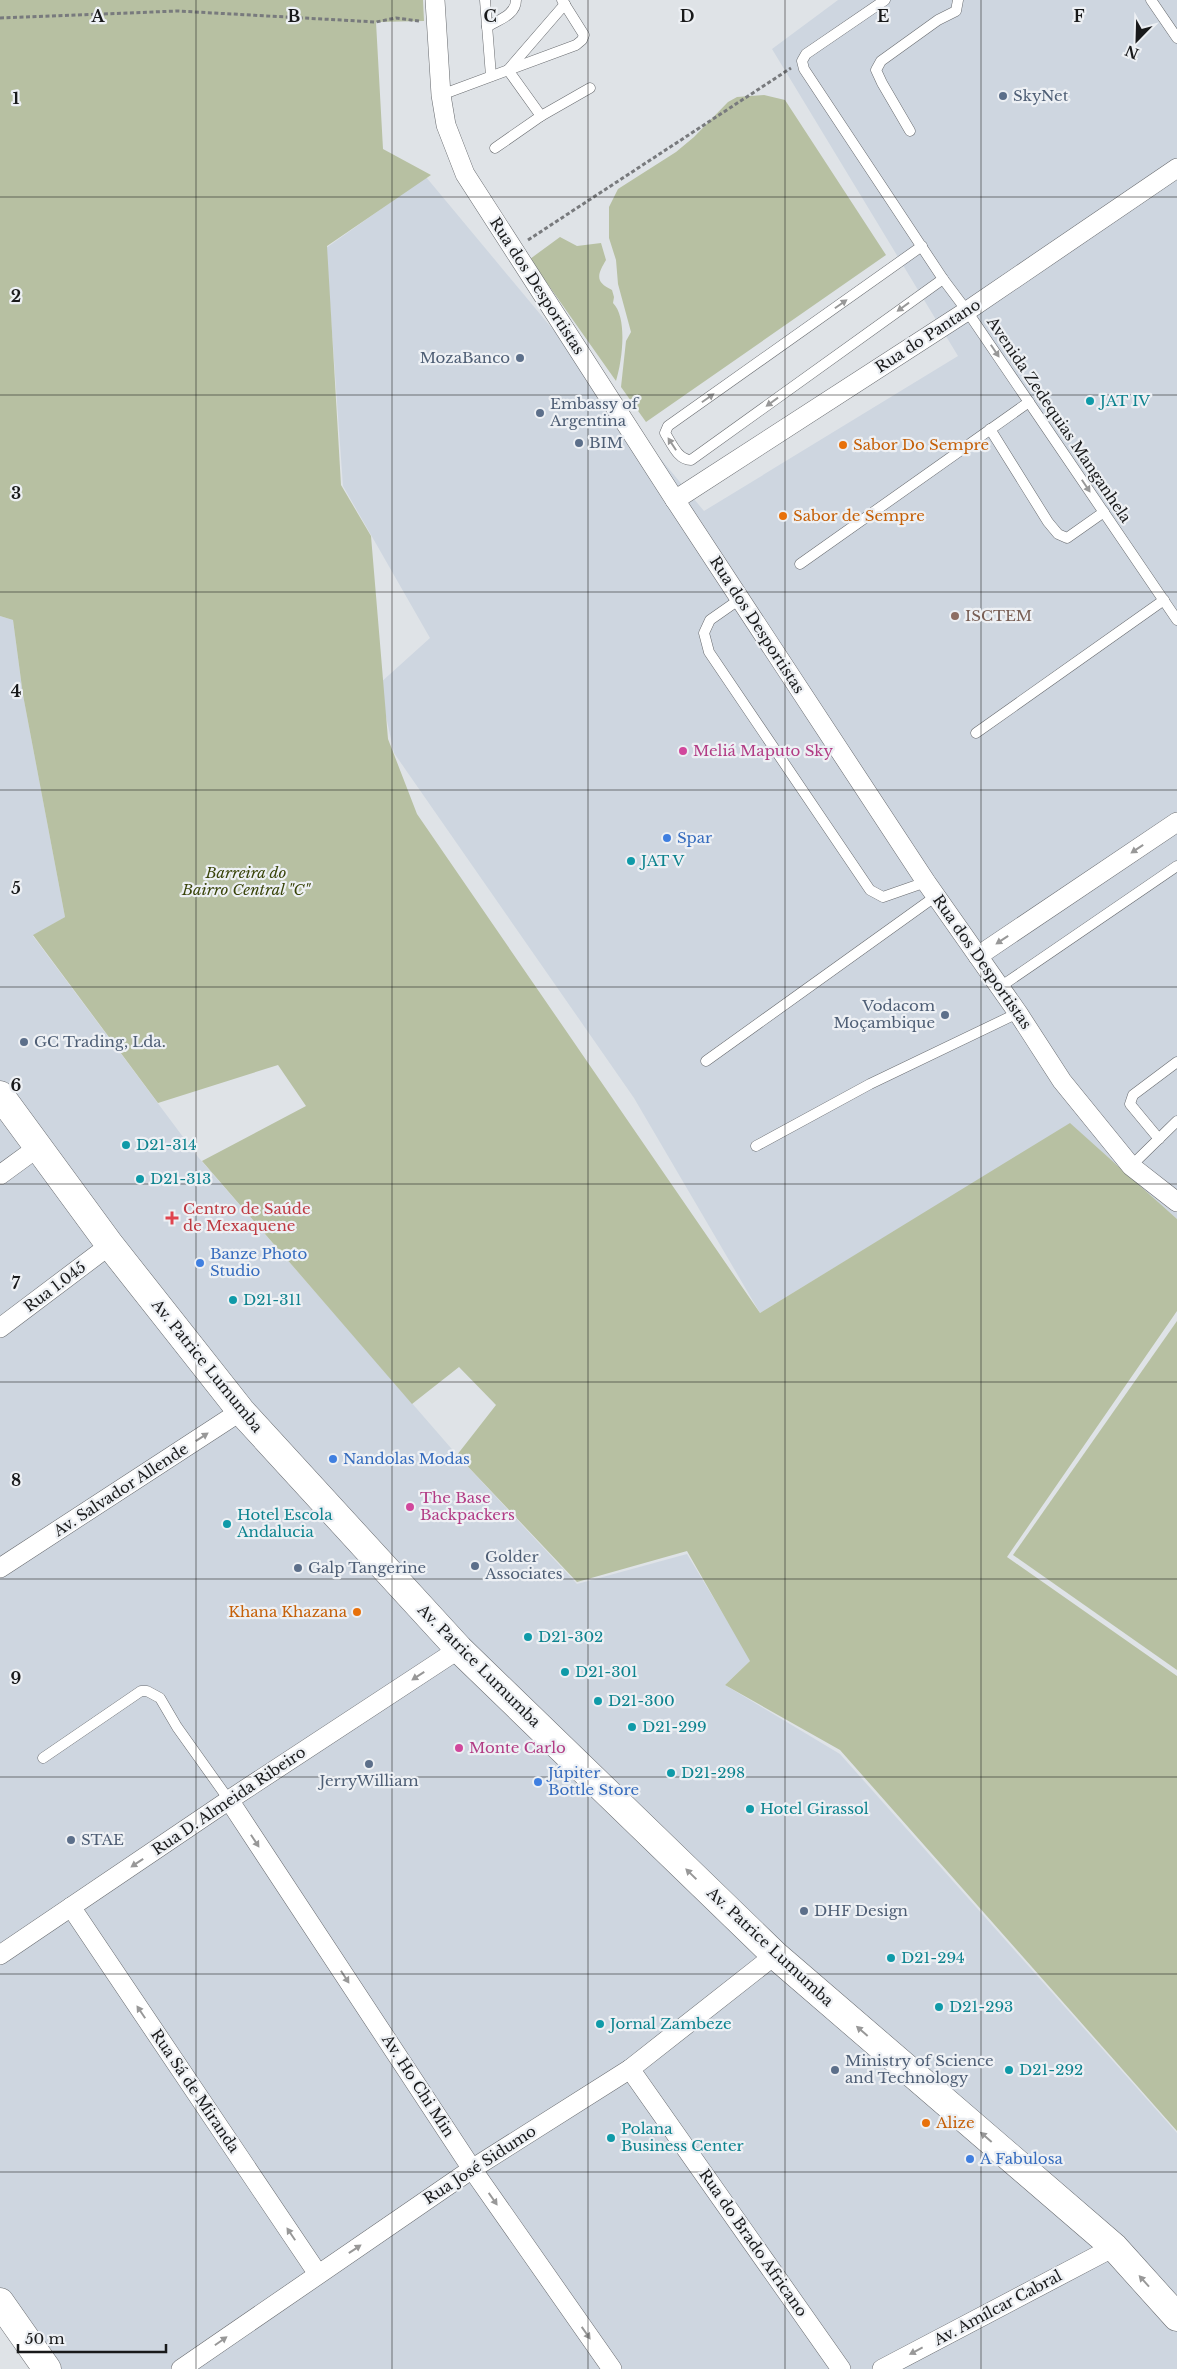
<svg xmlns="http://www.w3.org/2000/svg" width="1177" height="2369" font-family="'Libre Baskerville',serif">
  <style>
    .built { fill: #ced6e0 }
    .green { fill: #b7c0a2 }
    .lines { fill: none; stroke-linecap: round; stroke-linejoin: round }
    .lane-casing { stroke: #686b6f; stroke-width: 11 }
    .street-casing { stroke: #686b6f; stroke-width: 20 }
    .secondary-casing { stroke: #686b6f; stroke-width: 29 }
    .primary-casing { stroke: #686b6f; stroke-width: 29 }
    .path { stroke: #787a7d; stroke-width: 3; stroke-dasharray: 4 2.5; stroke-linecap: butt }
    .lane { stroke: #fff; stroke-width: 10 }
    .street { stroke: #fff; stroke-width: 19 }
    .secondary { stroke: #fff; stroke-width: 28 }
    .primary { stroke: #fff; stroke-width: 28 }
    .oneway { fill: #989898 }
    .grid { fill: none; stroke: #191a1b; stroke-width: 1; stroke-opacity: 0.55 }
    .service-dot { fill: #5c6f8a; stroke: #edf0f4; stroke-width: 2 }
    .culture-dot { fill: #0f9aa8; stroke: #edf0f4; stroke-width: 2 }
    .food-dot { fill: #e8710a; stroke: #edf0f4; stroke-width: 2 }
    .education-dot { fill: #8d6e63; stroke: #edf0f4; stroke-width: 2 }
    .hotel-dot { fill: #d1479c; stroke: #edf0f4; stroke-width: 2 }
    .shop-dot { fill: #3f7fe0; stroke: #edf0f4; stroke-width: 2 }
    .health-dot { fill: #e0444e; stroke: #edf0f4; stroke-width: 2 }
    .labels { text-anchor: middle; stroke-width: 4.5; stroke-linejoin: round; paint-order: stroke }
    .service-label { font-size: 15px; fill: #4e5e75; stroke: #edf0f4; text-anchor: start }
    .street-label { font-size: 15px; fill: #191a1b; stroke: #edf0f4 }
    .culture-label { font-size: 15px; fill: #0d838f; stroke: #edf0f4; text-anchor: start }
    .food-label { font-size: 15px; fill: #c56008; stroke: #edf0f4; text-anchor: start }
    .education-label { font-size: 15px; fill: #785e54; stroke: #edf0f4; text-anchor: start }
    .hotel-label { font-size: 15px; fill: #b23c85; stroke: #edf0f4; text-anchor: start }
    .shop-label { font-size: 15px; fill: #366cbe; stroke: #edf0f4; text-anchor: start }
    .park-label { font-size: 15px; font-style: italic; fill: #394409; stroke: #edf0f4 }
    .health-label { font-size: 15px; fill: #be3a42; stroke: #edf0f4; text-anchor: start }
    .grid-label { font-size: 16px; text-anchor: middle; font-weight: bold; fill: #191a1b; stroke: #edf0f4; stroke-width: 4.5; stroke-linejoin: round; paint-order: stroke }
  </style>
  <rect width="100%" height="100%" fill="#dfe3e7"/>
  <g class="built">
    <path d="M838 0H1177V1219L1070 1124 760 1313 634 1098 394 753 379 684 430 638 343 486 326 248 426 177 704 511 958 356 772 49Z"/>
    <path d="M0 616 13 620 23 695 65 917 33 936 198 1157 457 1455 577 1584 687 1554 751 1660 725 1685 840 1754 1177 2133V2369H38L0 2313Z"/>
  </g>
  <g class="green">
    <path d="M0 0H423L424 21 376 22 383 149 431 175 327 246 341 485 371 536 388 739 417 814 760 1313 1070 1123 1177 1219V1311L1007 1557 1177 1676V2131L840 1750 725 1685 750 1661 687 1551 577 1582 457 1455 496 1405 459 1367 412 1404 202 1161 306 1106 278 1065 158 1103 33 935 65 917 23 695 13 620 0 616Z"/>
    <path d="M764 95 785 100 886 255 646 422 621 387 626 341 631 332 618 284 616 260 609 238V207L618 189 676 152 694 137 728 102 737 97Z"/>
    <path d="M560 237 577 246 601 243 606 260C597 275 595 282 612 290L614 297 613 303C628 318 622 362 616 381L530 259Z"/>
    <path d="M1177 1321V1670L1013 1555Z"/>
  </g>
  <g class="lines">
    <g class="lane-casing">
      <g id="lane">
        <path d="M485 0 491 76"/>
        <path d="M885 0 806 54 802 61 804 69 943 279 967 311 1177 620"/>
        <path d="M1151 0 1177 38"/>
        <path d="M565 4 508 70 541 116 590 88"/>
        <path d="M487 27C498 20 516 15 516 0"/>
        <path d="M441 95 576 45 582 40 584 35 562 0"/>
        <path d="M910 131 882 83 876 70 881 61 938 20 956 11 958 0"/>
        <path d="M495 148 541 116"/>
        <path d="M922 246 668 426 665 433C672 444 678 460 691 460L943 279"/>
        <path d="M990 429 1048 522 1058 534 1067 538 1104 512"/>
        <path d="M800 564 1029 402"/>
        <path d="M740 599 710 620 704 633 709 652 870 890 883 897 926 882"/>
        <path d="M976 733 1164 600"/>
        <path d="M1000 987 1177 866"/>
        <path d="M706 1061 936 896"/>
        <path d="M1159 1139 1130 1104 1133 1095 1177 1062"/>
        <path d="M756 1146 870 1084 1018 1013"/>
        <path d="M1131 1166 1177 1121"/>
        <path d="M43 1758 141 1691H147L160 1698 177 1727 229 1800"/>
      </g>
    </g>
    <g class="street-casing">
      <g id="street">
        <path d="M435 0 441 95 446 125 465 174 675 500 926 882 1018 1013 1062 1081 1131 1166 1177 1202"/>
        <path d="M675 500 967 311 1177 168"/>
        <path d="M978 956 1177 822"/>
        <path d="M0 1175 37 1148"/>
        <path d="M0 1328 110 1245"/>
        <path d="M0 1568 241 1411"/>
        <path d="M229 1800 472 2169 612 2369"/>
        <path d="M71 1907 318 2274"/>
        <path d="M0 1955 229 1800 459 1649"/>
        <path d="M630 2069 841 2369"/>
        <path d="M181 2369 472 2169 630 2069 775 1955"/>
        <path d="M882 2369 1114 2247"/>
      </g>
    </g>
    <g class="secondary-casing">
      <path id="secondary" d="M0 1095 110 1245 241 1411 459 1649 775 1955 1114 2247 1177 2317"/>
    </g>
    <g class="primary-casing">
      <path id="primary" d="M0 2302 47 2369"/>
    </g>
    <g class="path">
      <path d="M0 18 178 11 376 22 396 18 419 21"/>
      <path d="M528 240 791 68"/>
    </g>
    <use href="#lane" class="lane"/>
    <use href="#street" class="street"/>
    <use href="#secondary" class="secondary"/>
    <use href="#primary" class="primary"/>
  </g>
  <defs><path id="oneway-solid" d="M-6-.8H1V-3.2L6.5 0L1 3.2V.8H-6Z" transform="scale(1.25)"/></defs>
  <g class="oneway">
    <use href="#oneway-solid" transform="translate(841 304) rotate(-35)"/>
    <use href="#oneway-solid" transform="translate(903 307) rotate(144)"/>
    <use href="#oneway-solid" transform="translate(995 351) rotate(56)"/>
    <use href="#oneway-solid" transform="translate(708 398) rotate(-35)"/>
    <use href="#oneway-solid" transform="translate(772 402) rotate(144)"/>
    <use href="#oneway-solid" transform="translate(672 444) rotate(-123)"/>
    <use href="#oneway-solid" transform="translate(1086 486) rotate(56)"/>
    <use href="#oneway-solid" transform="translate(1137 849) rotate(146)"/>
    <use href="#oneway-solid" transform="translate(1002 940) rotate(146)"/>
    <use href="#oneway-solid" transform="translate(202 1437) rotate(-33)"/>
    <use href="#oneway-solid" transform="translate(418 1676) rotate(147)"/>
    <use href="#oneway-solid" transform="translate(255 1841) rotate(57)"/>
    <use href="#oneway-solid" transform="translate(137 1863) rotate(146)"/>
    <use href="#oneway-solid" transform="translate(691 1874) rotate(-136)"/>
    <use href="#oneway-solid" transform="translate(345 1977) rotate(57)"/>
    <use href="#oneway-solid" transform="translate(141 2012) rotate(-124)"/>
    <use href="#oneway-solid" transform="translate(862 2031) rotate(-139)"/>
    <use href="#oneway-solid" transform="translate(986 2137) rotate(-139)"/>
    <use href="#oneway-solid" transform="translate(493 2199) rotate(55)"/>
    <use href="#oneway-solid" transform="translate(291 2234) rotate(-124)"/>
    <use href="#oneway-solid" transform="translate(355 2249) rotate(-34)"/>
    <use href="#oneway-solid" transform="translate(1144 2281) rotate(-132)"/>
    <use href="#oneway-solid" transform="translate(586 2333) rotate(55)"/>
    <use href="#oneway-solid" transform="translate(221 2341) rotate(-35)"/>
    <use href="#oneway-solid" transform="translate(916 2351) rotate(152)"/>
  </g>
  <path class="grid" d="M196 0V2369M392 0V2369M588 0V2369M785 0V2369M981 0V2369M0 197H1177M0 395H1177M0 592H1177M0 790H1177M0 987H1177M0 1184H1177M0 1382H1177M0 1579H1177M0 1777H1177M0 1974H1177M0 2172H1177"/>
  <g class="service-dot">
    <circle cx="1003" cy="96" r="5"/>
    <circle cx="520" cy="358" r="5"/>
    <circle cx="540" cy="413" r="5"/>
    <circle cx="579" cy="443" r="5"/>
    <circle cx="945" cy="1015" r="5"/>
    <circle cx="24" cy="1042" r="5"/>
    <circle cx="475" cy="1566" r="5"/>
    <circle cx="298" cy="1568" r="5"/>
    <circle cx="369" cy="1764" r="5"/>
    <circle cx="71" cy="1840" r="5"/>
    <circle cx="804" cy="1911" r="5"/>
    <circle cx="835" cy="2070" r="5"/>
  </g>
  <g class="culture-dot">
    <circle cx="1090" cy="401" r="5"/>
    <circle cx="631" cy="861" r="5"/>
    <circle cx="126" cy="1145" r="5"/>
    <circle cx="140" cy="1179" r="5"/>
    <circle cx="233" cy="1300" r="5"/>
    <circle cx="227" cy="1524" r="5"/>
    <circle cx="528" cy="1637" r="5"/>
    <circle cx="565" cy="1672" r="5"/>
    <circle cx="598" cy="1701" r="5"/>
    <circle cx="632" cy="1727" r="5"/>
    <circle cx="671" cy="1773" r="5"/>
    <circle cx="750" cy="1809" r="5"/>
    <circle cx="891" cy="1958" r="5"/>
    <circle cx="939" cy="2007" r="5"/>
    <circle cx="600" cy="2024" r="5"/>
    <circle cx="1009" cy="2070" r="5"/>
    <circle cx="611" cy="2138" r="5"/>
  </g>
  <g class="food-dot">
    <circle cx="843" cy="445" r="5"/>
    <circle cx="783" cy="516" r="5"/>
    <circle cx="357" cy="1612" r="5"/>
    <circle cx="926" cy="2123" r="5"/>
  </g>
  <circle class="education-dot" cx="955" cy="616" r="5"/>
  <g class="hotel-dot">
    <circle cx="683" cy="751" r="5"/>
    <circle cx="410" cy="1507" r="5"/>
    <circle cx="459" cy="1748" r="5"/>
  </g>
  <g class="shop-dot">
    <circle cx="667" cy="838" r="5"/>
    <circle cx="200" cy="1263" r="5"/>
    <circle cx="333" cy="1459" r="5"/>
    <circle cx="538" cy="1782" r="5"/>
    <circle cx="970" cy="2159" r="5"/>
  </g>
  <path class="health-dot" d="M169.5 1210.5h5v5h5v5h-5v5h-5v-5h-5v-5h5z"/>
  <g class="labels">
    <g class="service-label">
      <text x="1013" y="101">SkyNet</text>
      <text x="510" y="363" text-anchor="end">MozaBanco</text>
      <text x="550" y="409">Embassy of<tspan x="550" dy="17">Argentina</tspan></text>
      <text x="589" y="448">BIM</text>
      <text x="935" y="1011" text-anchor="end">Vodacom<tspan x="935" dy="17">Moçambique</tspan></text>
      <text x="34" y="1047">GC Trading, Lda.</text>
      <text x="485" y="1562">Golder<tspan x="485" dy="17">Associates</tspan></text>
      <text x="308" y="1573">Galp Tangerine</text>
      <text x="369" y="1786" text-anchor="middle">JerryWilliam</text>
      <text x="81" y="1845">STAE</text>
      <text x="814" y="1916">DHF Design</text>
      <text x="845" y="2066">Ministry of Science<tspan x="845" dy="17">and Technology</tspan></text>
    </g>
    <g class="street-label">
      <text transform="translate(537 286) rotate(57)" y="5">Rua dos Desportistas</text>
      <text transform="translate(928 336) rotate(-33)" y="5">Rua do Pantano</text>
      <text transform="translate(1059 420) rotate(56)" y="5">Avenida Zedequias Manganhela</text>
      <text transform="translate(757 625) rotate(57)" y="5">Rua dos Desportistas</text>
      <text transform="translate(982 962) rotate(55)" y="5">Rua dos Desportistas</text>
      <text transform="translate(55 1287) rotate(-37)" y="5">Rua 1.045</text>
      <text transform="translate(207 1366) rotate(51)" y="5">Av. Patrice Lumumba</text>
      <text transform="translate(121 1490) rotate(-33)" y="5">Av. Salvador Allende</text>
      <text transform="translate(479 1666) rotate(45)" y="5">Av. Patrice Lumumba</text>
      <text transform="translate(229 1801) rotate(-34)" y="5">Rua D. Almeida Ribeiro</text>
      <text transform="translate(770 1947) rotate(43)" y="5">Av. Patrice Lumumba</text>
      <text transform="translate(418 2086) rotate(57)" y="5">Av. Ho Chi Min</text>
      <text transform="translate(195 2091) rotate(56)" y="5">Rua Sá de Miranda</text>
      <text transform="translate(480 2165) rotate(-33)" y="5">Rua José Sidumo</text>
      <text transform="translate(753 2243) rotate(55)" y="5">Rua do Brado Africano</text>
      <text transform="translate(998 2308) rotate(-28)" y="5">Av. Amílcar Cabral</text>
    </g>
    <g class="culture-label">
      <text x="1100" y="406">JAT IV</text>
      <text x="641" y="866">JAT V</text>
      <text x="136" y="1150">D21-314</text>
      <text x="150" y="1184">D21-313</text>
      <text x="243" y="1305">D21-311</text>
      <text x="237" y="1520">Hotel Escola<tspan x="237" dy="17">Andalucia</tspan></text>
      <text x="538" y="1642">D21-302</text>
      <text x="575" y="1677">D21-301</text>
      <text x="608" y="1706">D21-300</text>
      <text x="642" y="1732">D21-299</text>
      <text x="681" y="1778">D21-298</text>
      <text x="760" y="1814">Hotel Girassol</text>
      <text x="901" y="1963">D21-294</text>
      <text x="949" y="2012">D21-293</text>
      <text x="610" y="2029">Jornal Zambeze</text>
      <text x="1019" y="2075">D21-292</text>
      <text x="621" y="2134">Polana<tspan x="621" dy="17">Business Center</tspan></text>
    </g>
    <g class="food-label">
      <text x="853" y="450">Sabor Do Sempre</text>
      <text x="793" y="521">Sabor de Sempre</text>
      <text x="347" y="1617" text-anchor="end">Khana Khazana</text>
      <text x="936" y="2128">Alize</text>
    </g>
    <g class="education-label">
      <text x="965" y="621">ISCTEM</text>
    </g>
    <g class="hotel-label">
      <text x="693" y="756">Meliá Maputo Sky</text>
      <text x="420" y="1503">The Base<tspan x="420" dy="17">Backpackers</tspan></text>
      <text x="469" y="1753">Monte Carlo</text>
    </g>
    <g class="shop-label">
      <text x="677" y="843">Spar</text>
      <text x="210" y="1259">Banze Photo<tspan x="210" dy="17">Studio</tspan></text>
      <text x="343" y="1464">Nandolas Modas</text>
      <text x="548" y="1778">Júpiter<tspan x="548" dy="17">Bottle Store</tspan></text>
      <text x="980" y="2164">A Fabulosa</text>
    </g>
    <g class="park-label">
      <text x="246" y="878">Barreira do<tspan x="246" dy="17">Bairro Central "C"</tspan></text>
    </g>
    <g class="health-label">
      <text x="183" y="1214">Centro de Saúde<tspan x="183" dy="17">de Mexaquene</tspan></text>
    </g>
  </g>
  <g class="grid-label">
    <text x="98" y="22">A</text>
    <text x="294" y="22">B</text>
    <text x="490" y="22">C</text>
    <text x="687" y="22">D</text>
    <text x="883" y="22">E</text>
    <text x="1079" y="22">F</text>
    <text x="16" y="104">1</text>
    <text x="16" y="302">2</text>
    <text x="16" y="499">3</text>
    <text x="16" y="697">4</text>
    <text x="16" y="894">5</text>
    <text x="16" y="1091">6</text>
    <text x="16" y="1289">7</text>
    <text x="16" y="1486">8</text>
    <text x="16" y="1684">9</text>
  </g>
  <g transform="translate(1137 40) rotate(203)" stroke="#edf0f4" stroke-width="4" paint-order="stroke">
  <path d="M0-4L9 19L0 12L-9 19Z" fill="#191a1b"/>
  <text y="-8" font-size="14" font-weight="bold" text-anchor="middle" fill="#191a1b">N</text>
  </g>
  <path d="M18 2344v8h148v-8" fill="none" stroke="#191a1b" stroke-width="2.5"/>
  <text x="25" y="2344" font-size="15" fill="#191a1b" stroke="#edf0f4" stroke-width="4" paint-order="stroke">50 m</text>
</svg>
